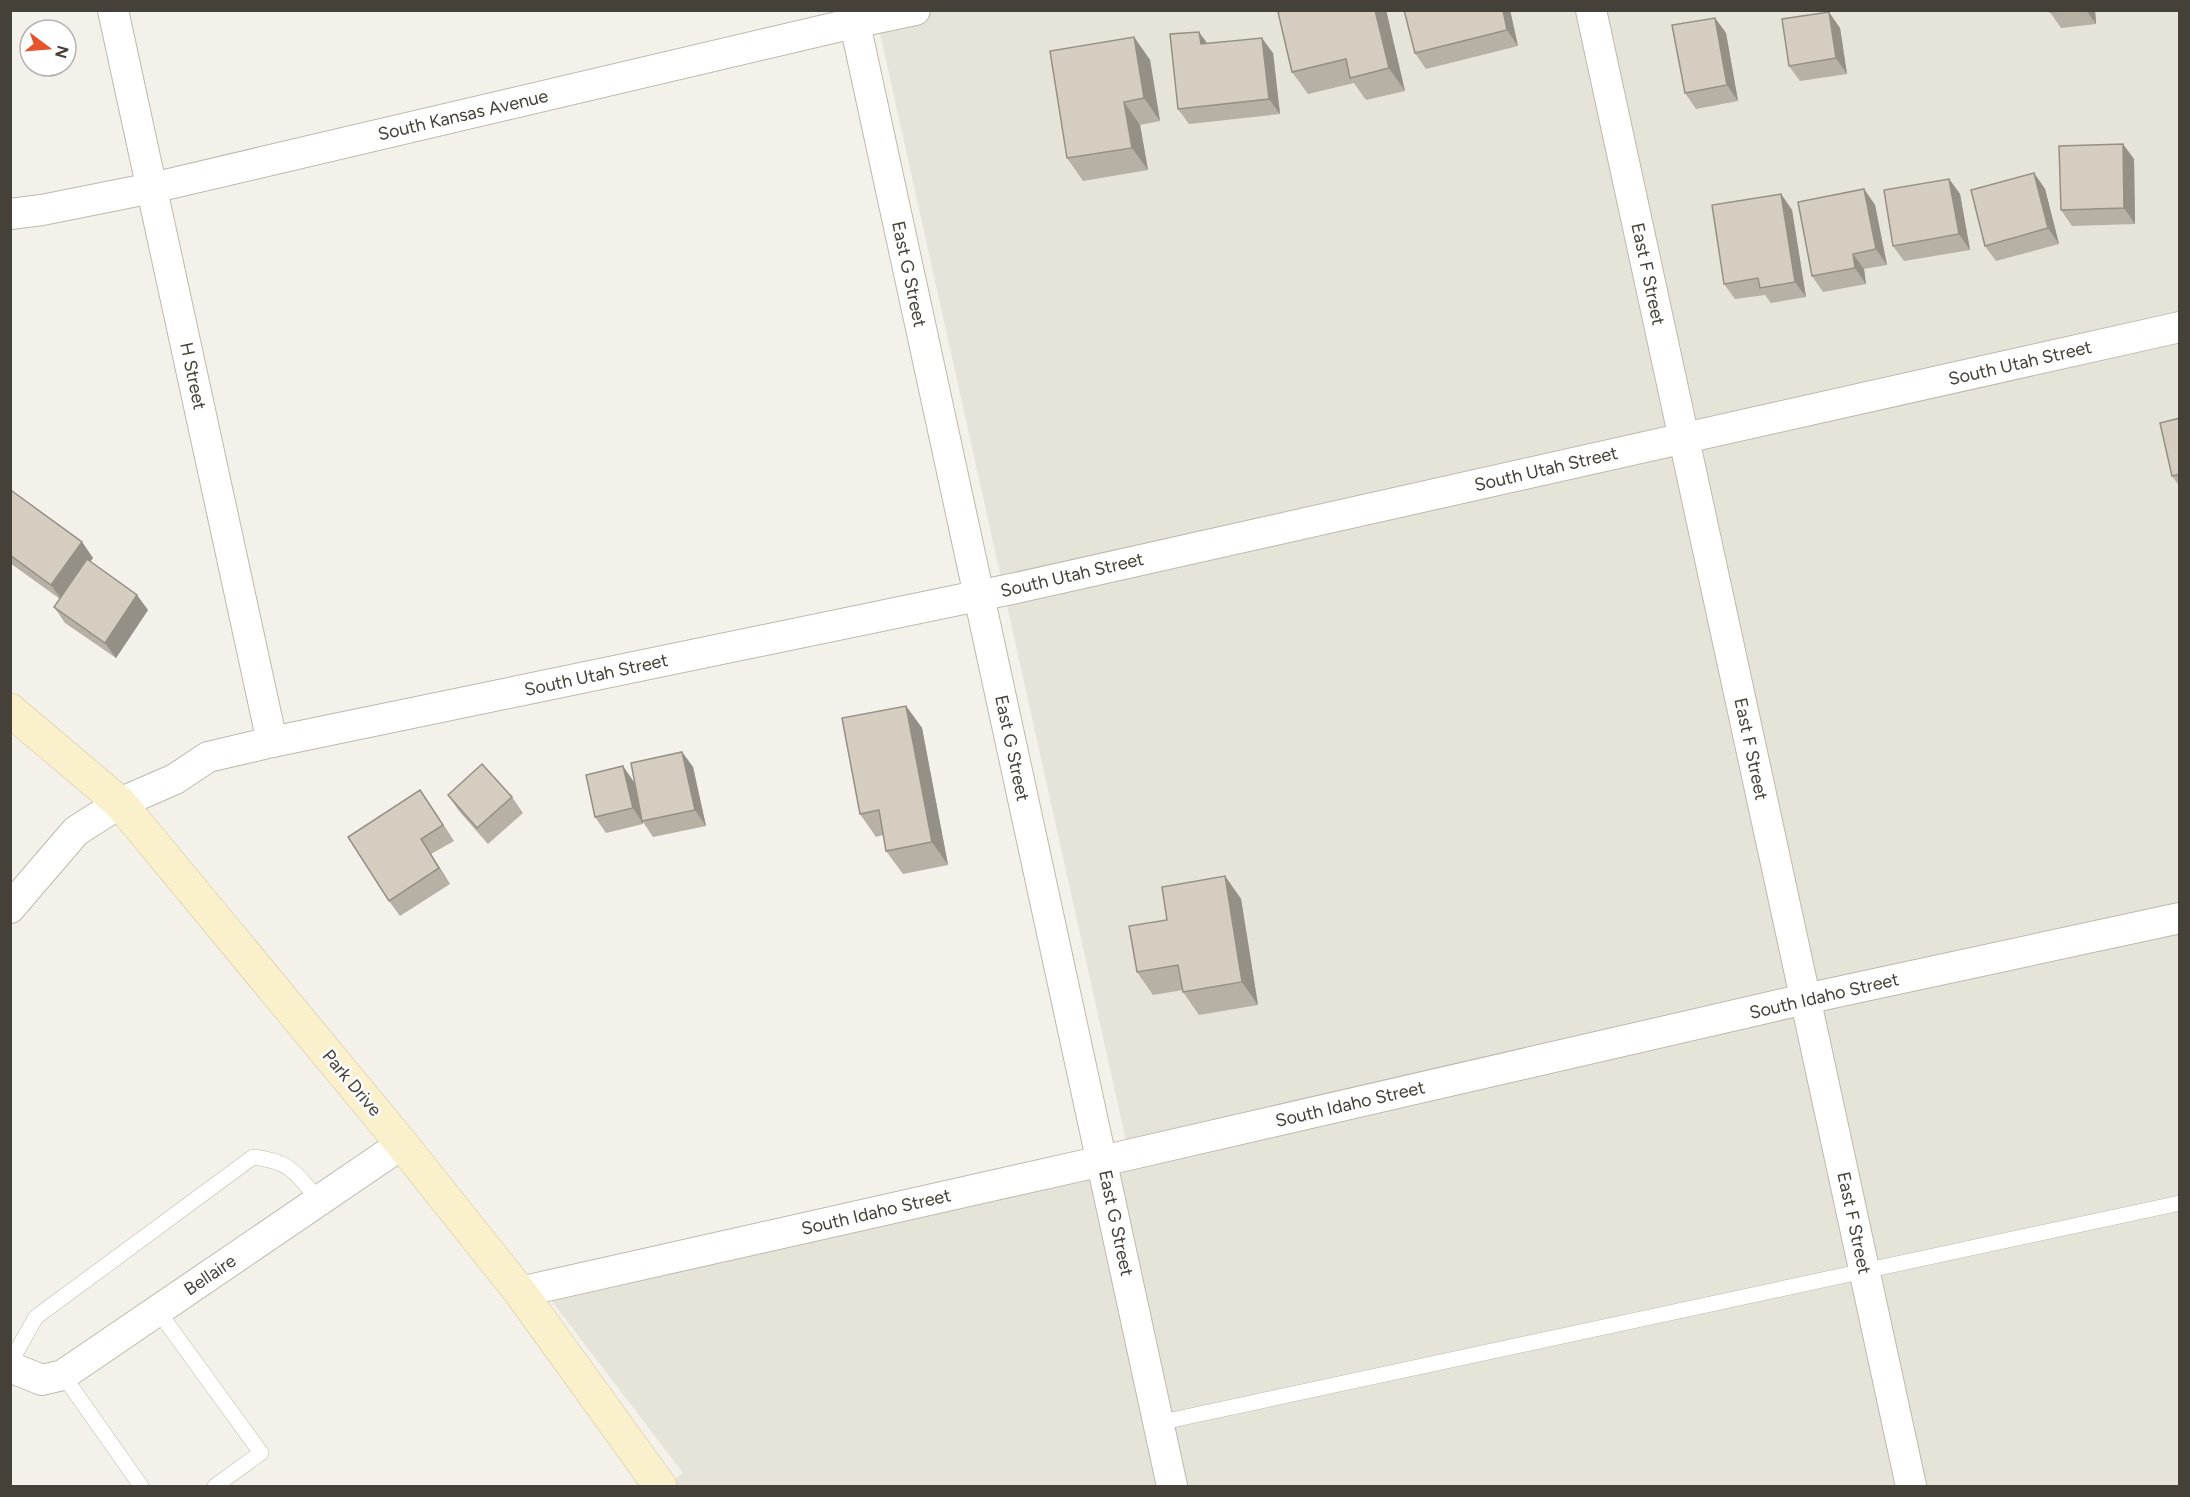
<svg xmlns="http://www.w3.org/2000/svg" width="2190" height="1497" font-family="Figtree,sans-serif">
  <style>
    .residential { fill: #e6e3d8 }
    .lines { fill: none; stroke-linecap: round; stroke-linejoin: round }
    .lane-casing { stroke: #beb9ac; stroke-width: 16 }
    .street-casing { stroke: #beb9ac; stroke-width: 32 }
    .secondary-casing { stroke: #cfc59d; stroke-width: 34 }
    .lane { stroke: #fff; stroke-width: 15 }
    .street { stroke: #fff; stroke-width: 30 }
    .secondary { stroke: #faf1cc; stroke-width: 33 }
    .wall { fill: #b6b0a5 }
    .shaded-wall { fill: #949086 }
    .building { fill: #d4cdc0; stroke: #949086; stroke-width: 1.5 }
    .labels { text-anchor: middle; stroke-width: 5; stroke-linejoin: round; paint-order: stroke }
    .street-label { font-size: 18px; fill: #464138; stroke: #fff }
  </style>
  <rect width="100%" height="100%" fill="#f3f1e9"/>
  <path class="residential" d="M875 11H2179V1486H665L683 1473 551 1300 1132 1168Z"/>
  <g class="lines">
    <g class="lane-casing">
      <g id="lane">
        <path d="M158 1311 261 1453 215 1486"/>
        <path d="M10 1363 36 1317 253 1157C292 1162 294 1172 319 1200"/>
        <path d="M63 1375 141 1486"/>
        <path d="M1158 1423 2180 1203"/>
      </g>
    </g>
    <g class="street-casing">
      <g id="street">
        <path d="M113 10 272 742"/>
        <path d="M852 10 1172 1486"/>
        <path d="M1591 10 1911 1486"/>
        <path d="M10 214 42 210 152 188 854 23 915 10"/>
        <path d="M10 908 76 831 120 803 175 779 208 757 272 742 1016 588 2180 327"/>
        <path d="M520 1292 1102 1161 1805 999 2180 918"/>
        <path d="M10 1367 42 1380 63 1375 402 1144"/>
      </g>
    </g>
    <g class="secondary-casing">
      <path id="secondary" d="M10 710 120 803 402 1144 520 1292 660 1486"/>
    </g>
    <use href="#lane" class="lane"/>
    <use href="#street" class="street"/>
    <use href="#secondary" class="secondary"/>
  </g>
  <g class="wall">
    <path d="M1285 10H1386L1405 91 1366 100 1354 83 1308 94 1292 72Z"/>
    <path d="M1404 10H1510L1518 46 1426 69 1415 53Z"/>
    <path d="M2049 10H2095L2096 24 2061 28 2050 12Z"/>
    <path d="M1715 18 1726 33 1738 101 1696 109 1685 93Z"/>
    <path d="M1840 28 1847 74 1800 81 1789 66Z"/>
    <path d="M1134 37 1150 60 1160 121 1140 125 1148 170 1083 181 1067 158Z"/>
    <path d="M1273 53 1280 114 1189 124 1178 109Z"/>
    <path d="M2134 159 2135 224 2072 226 2061 210Z"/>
    <path d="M2034 173 2045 189 2059 244 1996 261 1985 246Z"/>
    <path d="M1949 179 1960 194 1970 250 1904 261 1893 246Z"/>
    <path d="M1864 189 1875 205 1887 265 1864 269 1866 284 1823 292 1812 276Z"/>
    <path d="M1781 194 1792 210 1806 297 1771 303 1765 295 1735 299 1724 284Z"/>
    <path d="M2180 418V487L2172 476Z"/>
    <path d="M10 494 82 542 93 558 90 562 148 610 116 658 65 623 54 607 60 599 10 563Z"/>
    <path d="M906 706 922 728 948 865 903 874 886 851 883 835 876 837 860 814Z"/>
    <path d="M682 752 693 767 706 826 653 837 643 822V824L606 833 595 817Z"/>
    <path d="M420 790 454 841 431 854 450 884 400 916 389 901Z"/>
    <path d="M448 795 512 797 523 813 488 844 459 811Z"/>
    <path d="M1225 876 1241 899 1258 1005 1199 1015 1183 992V990L1153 995 1137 972 1167 920Z"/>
  </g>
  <g class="shaded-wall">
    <path d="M1375 10H1386L1405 91 1389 68Z"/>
    <path d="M1503 10H1510L1518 46 1507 30Z"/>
    <path d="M2086 10H2095L2096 24Z"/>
    <path d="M1829 12 1840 28 1847 74 1836 58Z"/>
    <path d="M1715 18 1726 33 1738 101 1727 85Z"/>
    <path d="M1199 32 1210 47 1201 44Z"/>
    <path d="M1134 37 1150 60 1160 121 1144 98Z"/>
    <path d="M1262 38 1273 53 1280 114 1269 99Z"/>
    <path d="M1124 102 1140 125 1148 170 1132 148Z"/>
    <path d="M2123 144 2134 159 2135 224 2124 208Z"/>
    <path d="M2034 173 2045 189 2059 244 2048 228Z"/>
    <path d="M1949 179 1960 194 1970 250 1959 234Z"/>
    <path d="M1864 189 1875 205 1887 265 1876 249Z"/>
    <path d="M1781 194 1792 210 1806 297 1795 282Z"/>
    <path d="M1853 254 1864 269 1866 284 1855 268Z"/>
    <path d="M82 542 93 558 62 600 51 585Z"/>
    <path d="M137 595 148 610 116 658 105 643Z"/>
    <path d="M906 706 922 728 948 865 932 842Z"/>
    <path d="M682 752 693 767 706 826 695 810Z"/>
    <path d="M623 766 634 782 643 824 633 808Z"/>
    <path d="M420 790 431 806 454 841 443 825Z"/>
    <path d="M421 839 431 854 450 884 439 868Z"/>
    <path d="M1225 876 1241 899 1258 1005 1242 982Z"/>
  </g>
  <g class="building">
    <path d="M1285 10H1375L1389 68 1350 78 1346 59 1292 72 1278 12Z"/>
    <path d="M1404 10H1503L1507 30 1415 53Z"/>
    <path d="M2049 10H2068L2050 12Z"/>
    <path d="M1829 12 1836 58 1789 66 1782 19Z"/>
    <path d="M1715 18 1727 85 1685 93 1672 25Z"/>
    <path d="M1199 32 1201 44 1262 38 1269 99 1178 109 1170 34Z"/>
    <path d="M1134 37 1144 98 1124 102 1132 148 1067 158 1050 51Z"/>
    <path d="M2123 144 2124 208 2061 210 2059 146Z"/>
    <path d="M2034 173 2048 228 1985 246 1971 190Z"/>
    <path d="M1949 179 1959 234 1893 246 1884 190Z"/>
    <path d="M1864 189 1876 249 1853 254 1855 268 1812 276 1798 202Z"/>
    <path d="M1781 194 1795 282 1760 288 1758 278 1724 284 1712 205Z"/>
    <path d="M2180 418V474L2172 476 2160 423Z"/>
    <path d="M12 491 82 542 51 585 10 555V494Z"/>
    <path d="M87 559 137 595 105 643 54 607Z"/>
    <path d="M906 706 932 842 886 851 879 810 860 814 842 718Z"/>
    <path d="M682 752 695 810 642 821 631 763Z"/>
    <path d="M482 764 512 797 477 828 448 795Z"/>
    <path d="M623 766 633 808 595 817 586 775Z"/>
    <path d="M420 790 443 825 421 839 439 868 389 901 348 837Z"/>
    <path d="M1225 876 1242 982 1183 992 1178 965 1137 972 1129 926 1167 920 1162 887Z"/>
  </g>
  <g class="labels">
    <g class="street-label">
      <text transform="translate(463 115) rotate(-13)" y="6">South Kansas Avenue</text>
      <text transform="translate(909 274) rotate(78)" y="6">East G Street</text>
      <text transform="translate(1648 274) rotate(78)" y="6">East F Street</text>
      <text transform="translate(2020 363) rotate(-13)" y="6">South Utah Street</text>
      <text transform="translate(193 376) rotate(78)" y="6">H Street</text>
      <text transform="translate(1546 469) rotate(-13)" y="6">South Utah Street</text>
      <text transform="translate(1072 575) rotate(-13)" y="6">South Utah Street</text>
      <text transform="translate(596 675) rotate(-12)" y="6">South Utah Street</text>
      <text transform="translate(1012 748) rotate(78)" y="6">East G Street</text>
      <text transform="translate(1751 749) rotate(78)" y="6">East F Street</text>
      <text transform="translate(1824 996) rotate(-13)" y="6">South Idaho Street</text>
      <text transform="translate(352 1083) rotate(50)" y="6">Park Drive</text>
      <text transform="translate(1350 1104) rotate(-13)" y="6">South Idaho Street</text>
      <text transform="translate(876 1212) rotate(-13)" y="6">South Idaho Street</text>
      <text transform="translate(1116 1223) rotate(78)" y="6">East G Street</text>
      <text transform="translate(1854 1223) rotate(78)" y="6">East F Street</text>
      <text transform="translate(210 1275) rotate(-34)" y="6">Bellaire</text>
    </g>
  </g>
  <rect width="2190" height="1497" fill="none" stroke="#464138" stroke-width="24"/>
  <g transform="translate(48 48) rotate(106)"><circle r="28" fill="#ffffff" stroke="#b5b3af" stroke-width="1.5"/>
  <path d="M0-4.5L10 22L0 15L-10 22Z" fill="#e7532c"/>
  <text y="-9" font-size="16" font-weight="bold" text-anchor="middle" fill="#464138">N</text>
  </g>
</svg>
